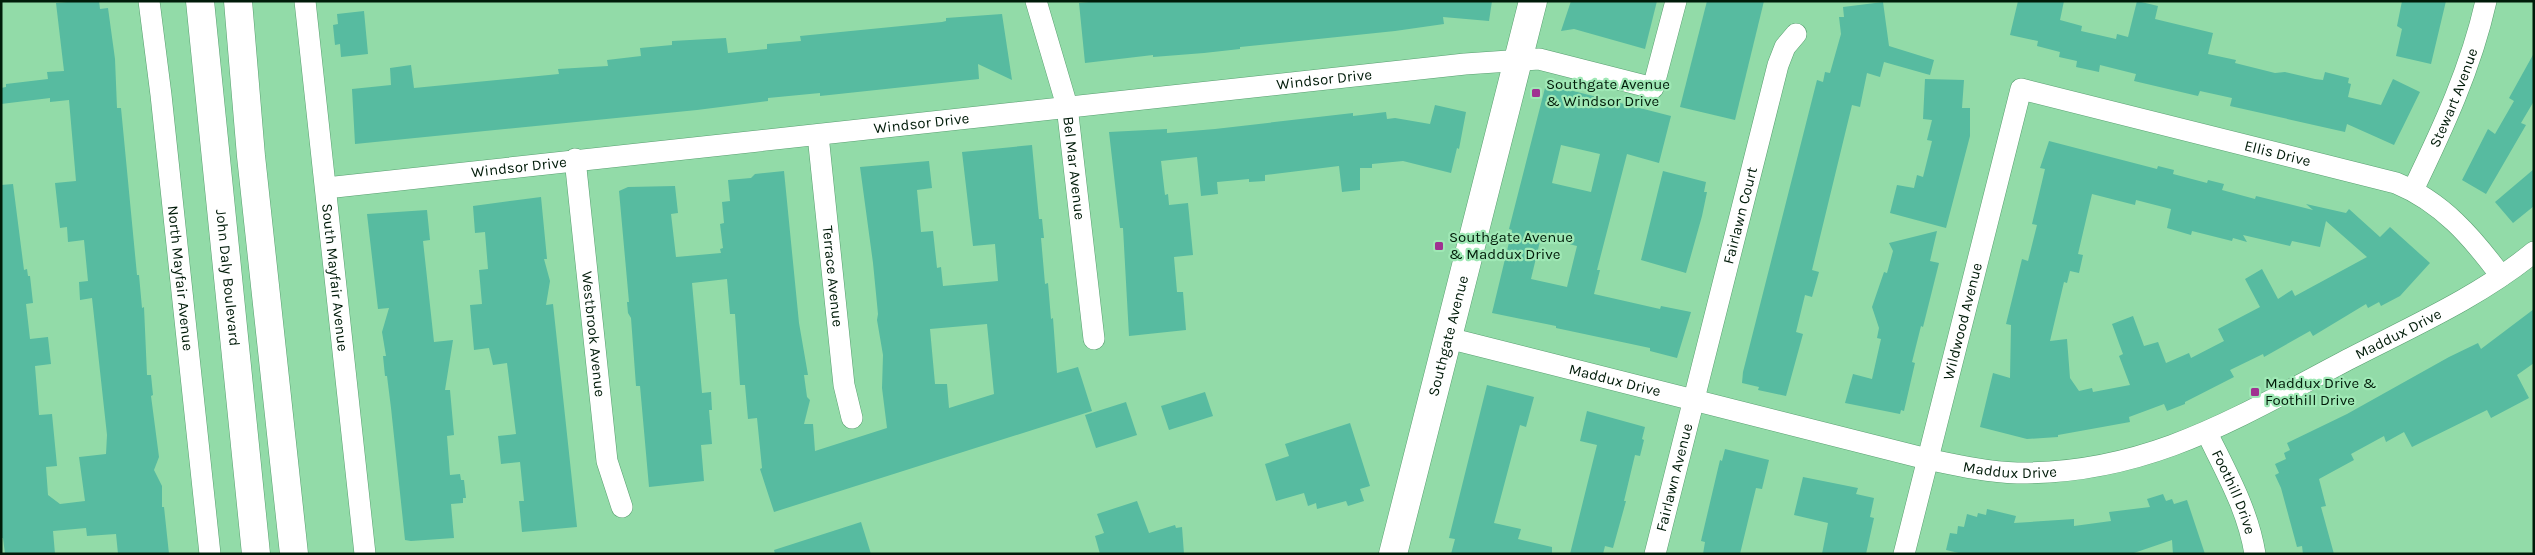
<svg xmlns="http://www.w3.org/2000/svg" width="2535" height="555" font-family="Karla,sans-serif">
  <style>
    .building { fill: #57bba0; fill-rule: evenodd }
    .lines { fill: none; stroke-linecap: round; stroke-linejoin: round }
    .minor-casing { stroke: #589f70; stroke-width: 22 }
    .tertiary-casing { stroke: #589f70; stroke-width: 29 }
    .primary-casing { stroke: #589f70; stroke-width: 29 }
    .minor { stroke: #fff; stroke-width: 21 }
    .tertiary { stroke: #fff; stroke-width: 28 }
    .primary { stroke: #fff; stroke-width: 28 }
    .poi-dot { fill: #a03291; stroke: #9fe8b5; stroke-width: 2 }
    .labels { text-anchor: middle; stroke-width: 4.5; stroke-linejoin: round; paint-order: stroke }
    .street-label { font-size: 15px; fill: #001b09; stroke: #9fe8b5 }
    .poi-label { font-size: 15px; fill: #001b09; stroke: #9fe8b5; text-anchor: start }
  </style>
  <rect width="100%" height="100%" fill="#92dba8"/>
  <g class="building">
    <path d="M78 1H99L100 9 108 8 115 59 117 108H121L137 275H139L142 308 144 307 147 375H151L153 395 151 396 159 457 154 470 162 486V507H164L169 554H118L116 534 87 536 86 528 53 531 55 554H5L3 538H1V185L13 184 24 270 27 269 28 276H30L33 303 26 304 30 339 48 337 51 364 35 366 39 415 52 414 57 466 46 467 48 495 60 504 85 501 79 457 106 454 107 435 92 298 80 300 79 282 88 281 84 240 68 242 67 227 60 228 55 183 76 181 69 100 50 102V98L1 104V88L6 87V84L48 79 47 72 64 71 56 3Z"/>
    <path d="M1099 1H1492L1489 21 1443 17 1444 24 1395 31 1240 47V49L1204 53 1153 57V55L1085 63 1079 3Z"/>
    <path d="M1571 1H1657L1645 49 1574 29 1561 31Z"/>
    <path d="M1707 1H1764L1735 120 1680 107Z"/>
    <path d="M2018 1H2064L2060 20 2082 26 2081 31 2116 39 2117 34 2128 37 2137 1 2158 6 2155 19 2213 33 2208 54 2236 60 2235 63 2275 73 2285 72 2315 79 2323 80 2325 72 2349 78 2348 83 2351 84 2348 97 2381 105 2393 79 2420 92 2394 145 2347 124 2345 132 2230 106 2232 98 2200 91 2198 96 2134 81 2136 74 2100 65 2099 72 2076 67 2077 61 2059 57 2060 52 2037 46 2038 41 2010 35Z"/>
    <path d="M2402 1H2446L2431 64 2396 56 2402 29 2397 26Z"/>
    <path d="M1883 2 1889 46 1934 60 1930 75 1884 62 1880 77 1867 73 1860 107 1852 105 1812 270 1819 272 1812 297 1805 295 1796 332 1803 334 1786 396 1758 390 1759 387 1742 383 1743 372 1817 80 1823 82 1825 72 1830 73 1841 34 1839 17H1844L1843 7Z"/>
    <path d="M364 11 368 54 341 57 340 44 335 45 333 25 338 24 337 14Z"/>
    <path d="M1002 14 1012 80 978 64 979 79 820 96V93L768 98V101L697 110 355 144 352 89 391 85 390 68 411 65 414 88 559 74 558 69 608 66 607 60 641 56 640 48 672 45V41L726 38 728 53 767 49V44L801 41 800 36 942 22 946 21V18Z"/>
    <path d="M2534 53V101L2521 123 2526 125 2486 194 2462 180 2488 129 2495 134 2514 101 2509 98Z"/>
    <path d="M1925 79 1964 80 1962 108H1970V136L1946 228 1890 213 1897 185 1914 188 1917 175 1923 177 1932 141 1927 140 1932 120 1923 119Z"/>
    <path d="M1546 84 1671 116 1659 163 1627 154 1597 270H1600L1594 294 1660 309 1661 306 1691 312 1677 358 1650 351V348L1556 328V326L1492 313 1512 230 1509 229ZM1561 145 1600 154 1591 192 1552 183ZM1541 237 1577 246 1567 287 1531 279Z"/>
    <path d="M1435 105 1466 112 1459 149 1457 148 1451 173 1403 161 1372 164V168H1360V190L1342 192 1339 166 1265 175V181L1249 182V179L1217 182 1218 194 1201 196 1197 157 1161 161 1165 195 1168 194 1169 205 1188 203 1193 255 1174 257 1177 292H1183L1186 330 1129 336 1123 228H1120L1109 132 1167 129V133L1215 129 1353 113V116L1386 112 1387 119 1395 118 1430 124Z"/>
    <path d="M2049 141 2157 169 2158 166 2174 170 2173 174 2207 183 2208 180 2224 184 2222 190 2255 199 2256 196 2313 210 2306 204 2346 213 2349 209 2380 237 2390 227 2430 263 2400 296 2381 306 2379 302 2368 308 2366 304 2313 336 2310 331 2264 357 2263 354 2230 370 2234 377 2185 402V404L2167 411 2164 404 2129 417 2130 422 2058 435V437L2027 439 1980 427 1993 373 2010 378 2011 325 2006 324 2022 259 2028 261 2037 225 2032 224 2045 169 2040 168ZM2092 194 2135 205 2136 200 2171 209 2167 228 2191 235 2192 231 2232 241 2233 238 2247 242 2243 235 2290 246 2292 241 2320 247 2326 221 2367 257 2295 296 2292 290 2278 299 2262 269 2245 279 2260 307 2218 329 2224 341 2191 358 2189 353 2166 363 2158 342 2144 346 2133 316 2112 324 2123 354 2119 356 2130 385 2093 392 2092 388 2079 391 2070 378 2067 339 2050 341 2064 282 2067 283 2070 271 2079 273 2083 255 2078 254Z"/>
    <path d="M1032 145 1039 219H1042L1044 238H1041L1045 284 1048 283 1051 319 1053 318 1057 373 1078 367 1092 411 774 512 760 469 762 468 757 418 748 419 745 385H740L735 314H730L727 279 692 283 702 393 711 392 712 410H709L712 444 701 445 704 481 649 487 640 386H636L631 318 628 313 627 302H629L619 191 628 187 675 186 678 213 671 214 676 257 721 253 720 249 723 248 720 224 724 223 722 202 730 201 728 180 751 178 755 174 784 171 799 323 808 375H804L807 397 810 400 804 424H813L815 451 887 428 882 388 883 355 877 320 878 314 873 263 860 167 929 161 932 188 917 190 921 232 933 231 937 268 941 267 943 286 998 281 995 244 973 246 962 152ZM987 324 994 394 949 408 947 384H935L930 329Z"/>
    <path d="M2534 169V206L2513 223 2495 202Z"/>
    <path d="M1663 171 1706 182 1704 192H1707L1702 216 1686 273 1641 260Z"/>
    <path d="M541 197 547 259H544L550 281 546 305 553 304 577 527 522 532 519 501H524L520 462 501 464 498 436 516 434 507 363 493 365 489 348 474 350 470 305 482 304 479 270 488 269 485 232 475 233 473 206Z"/>
    <path d="M427 210 430 240 423 241 434 342 453 340 445 390H450L454 435 447 436 450 475 460 474 461 480H464L466 498H463V503L451 504 454 538 411 541 405 540 391 408 387 376H385L383 356H386L382 332 389 308 378 309 367 214Z"/>
    <path d="M1937 231 1930 261 1939 263 1923 327 1921 326 1912 362 1915 363 1904 411 1901 410 1900 414 1845 403 1853 374 1872 379 1881 339 1877 338 1879 328 1872 307 1884 272 1887 273 1893 251 1889 243Z"/>
    <path d="M2534 309V363L2517 375 2529 398 2491 418 2487 410 2412 447 2404 432 2386 442 2384 436 2351 454 2354 460 2319 479 2326 506 2321 507 2334 554H2303L2302 546 2297 547 2281 488 2275 475 2279 473 2275 464 2286 459 2284 453 2290 450 2287 443 2347 414 2449 357 2478 343 2481 349Z"/>
    <path d="M1487 385 1534 397 1526 427 1520 425 1494 523 1521 529 1518 539 1552 547V554H1451L1455 539 1449 538Z"/>
    <path d="M1205 392 1213 416 1169 430 1161 406Z"/>
    <path d="M1126 402 1137 435 1096 448 1085 415Z"/>
    <path d="M1587 411 1645 427 1642 439 1644 440 1640 456 1635 455 1624 501H1626L1613 548 1605 546 1603 554H1570L1597 445 1580 441Z"/>
    <path d="M1350 423 1370 486 1360 489 1364 501 1348 506 1346 501 1317 509 1316 503 1308 506 1304 493 1276 501 1265 464 1289 456 1285 444Z"/>
    <path d="M1725 449 1769 460 1762 489 1756 488 1740 554H1703L1705 542 1701 541 1720 460 1722 461Z"/>
    <path d="M1803 477 1858 488 1856 494 1874 498 1870 517 1874 518 1866 554H1822L1828 523 1794 515Z"/>
    <path d="M2163 494 2166 501 2172 499 2174 504 2187 500 2205 554H2173L2172 540 2131 554H1963L1946 550 1950 533 1957 534 1958 526 1964 527 1967 514 1977 517 1978 513 1986 515 1987 509 2016 516 2014 523 2074 519V526L2111 521 2109 512 2150 507 2147 499Z"/>
    <path d="M1137 501 1149 533 1175 525 1176 528 1182 527 1184 554H1100L1095 536 1104 533 1097 514Z"/>
    <path d="M861 522 871 554H775L774 550Z"/>
  </g>
  <g class="lines">
    <g class="minor-casing">
      <g id="minor">
        <path id="s1" d="M149 1 161 95 210 554"/>
        <path id="s2" d="M305 1 365 554"/>
        <path id="s3" d="M1036 1 1067 106 1094 339"/>
        <path id="s4" d="M818 135 844 385 852 418"/>
        <path id="s5" d="M575 159 607 461 622 507"/>
        <path id="s6" d="M326 188 1465 64 1539 59 1653 88 1676 1"/>
        <path id="s7" d="M2413 190C2443 128 2471 68 2486 1"/>
        <path id="s8" d="M1448 338 1927 459C1956 465 1987 472 2017 473 2149 474 2238 417 2351 358 2413 326 2479 297 2534 252"/>
        <path id="s9" d="M2207 433C2226 472 2248 510 2255 554"/>
        <path id="s10" d="M1655 554 1778 65 1785 47 1796 34"/>
        <path id="s11" d="M1904 554 2021 89 2396 183C2442 202 2472 237 2501 276"/>
      </g>
    </g>
    <g class="tertiary-casing">
      <g id="tertiary">
        <path id="s12" d="M1393 554 1533 1"/>
      </g>
    </g>
    <g class="primary-casing">
      <g id="primary">
        <path id="s13" d="M200 1 256 554"/>
        <path d="M238 1 251 156 294 554"/>
      </g>
    </g>
    <use href="#minor" class="minor"/>
    <use href="#tertiary" class="tertiary"/>
    <use href="#primary" class="primary"/>
  </g>
  <g class="poi-dot">
    <rect x="1531" y="88" width="10" height="10" rx="2.5"/>
    <rect x="1434" y="241" width="10" height="10" rx="2.5"/>
    <rect x="2250" y="387" width="10" height="10" rx="2.5"/>
  </g>
  <g class="labels">
    <g class="street-label">
      <text dy="5" stroke="none"><textPath href="#s6" startOffset="1004">Windsor Drive</textPath></text>
      <text dy="5" stroke="none"><textPath href="#s7" startOffset="101">Stewart Avenue</textPath></text>
      <text dy="5" stroke="none"><textPath href="#s6" startOffset="599">Windsor Drive</textPath></text>
      <text dy="5" stroke="none"><textPath href="#s11" startOffset="744">Ellis Drive</textPath></text>
      <text dy="5" stroke="none"><textPath href="#s6" startOffset="194">Windsor Drive</textPath></text>
      <text dy="5" stroke="none"><textPath href="#s3" startOffset="172">Bel Mar Avenue</textPath></text>
      <text dy="5" stroke="none"><textPath href="#s10" startOffset="349">Fairlawn Court</textPath></text>
      <text dy="5" stroke="none"><textPath href="#s1" startOffset="279">North Mayfair Avenue</textPath></text>
      <text dy="5" stroke="none"><textPath href="#s2" startOffset="278">South Mayfair Avenue</textPath></text>
      <text dy="5" stroke="none"><textPath href="#s4" startOffset="142">Terrace Avenue</textPath></text>
      <text dy="5" stroke="none"><textPath href="#s13" startOffset="278">John Daly Boulevard</textPath></text>
      <text dy="5" stroke="none"><textPath href="#s11" startOffset="240">Wildwood Avenue</textPath></text>
      <text dy="5" stroke="none"><textPath href="#s5" startOffset="176">Westbrook Avenue</textPath></text>
      <text dy="5" stroke="none"><textPath href="#s8" startOffset="996">Maddux Drive</textPath></text>
      <text dy="5" stroke="none"><textPath href="#s12" startOffset="225">Southgate Avenue</textPath></text>
      <text dy="5" stroke="none"><textPath href="#s8" startOffset="172">Maddux Drive</textPath></text>
      <text dy="5" stroke="none"><textPath href="#s8" startOffset="578">Maddux Drive</textPath></text>
      <text dy="5" stroke="none"><textPath href="#s10" startOffset="79">Fairlawn Avenue</textPath></text>
      <text dy="5" stroke="none"><textPath href="#s9" startOffset="65">Foothill Drive</textPath></text>
    </g>
    <g class="poi-label">
      <text x="1546" y="89">Southgate Avenue<tspan x="1546" dy="17">&amp; Windsor Drive</tspan></text>
      <text x="1449" y="242">Southgate Avenue<tspan x="1449" dy="17">&amp; Maddux Drive</tspan></text>
      <text x="2265" y="388">Maddux Drive &amp;<tspan x="2265" dy="17">Foothill Drive</tspan></text>
    </g>
  </g>
  <rect width="2535" height="555" fill="none" stroke="#001b09" stroke-width="5"/>
</svg>
